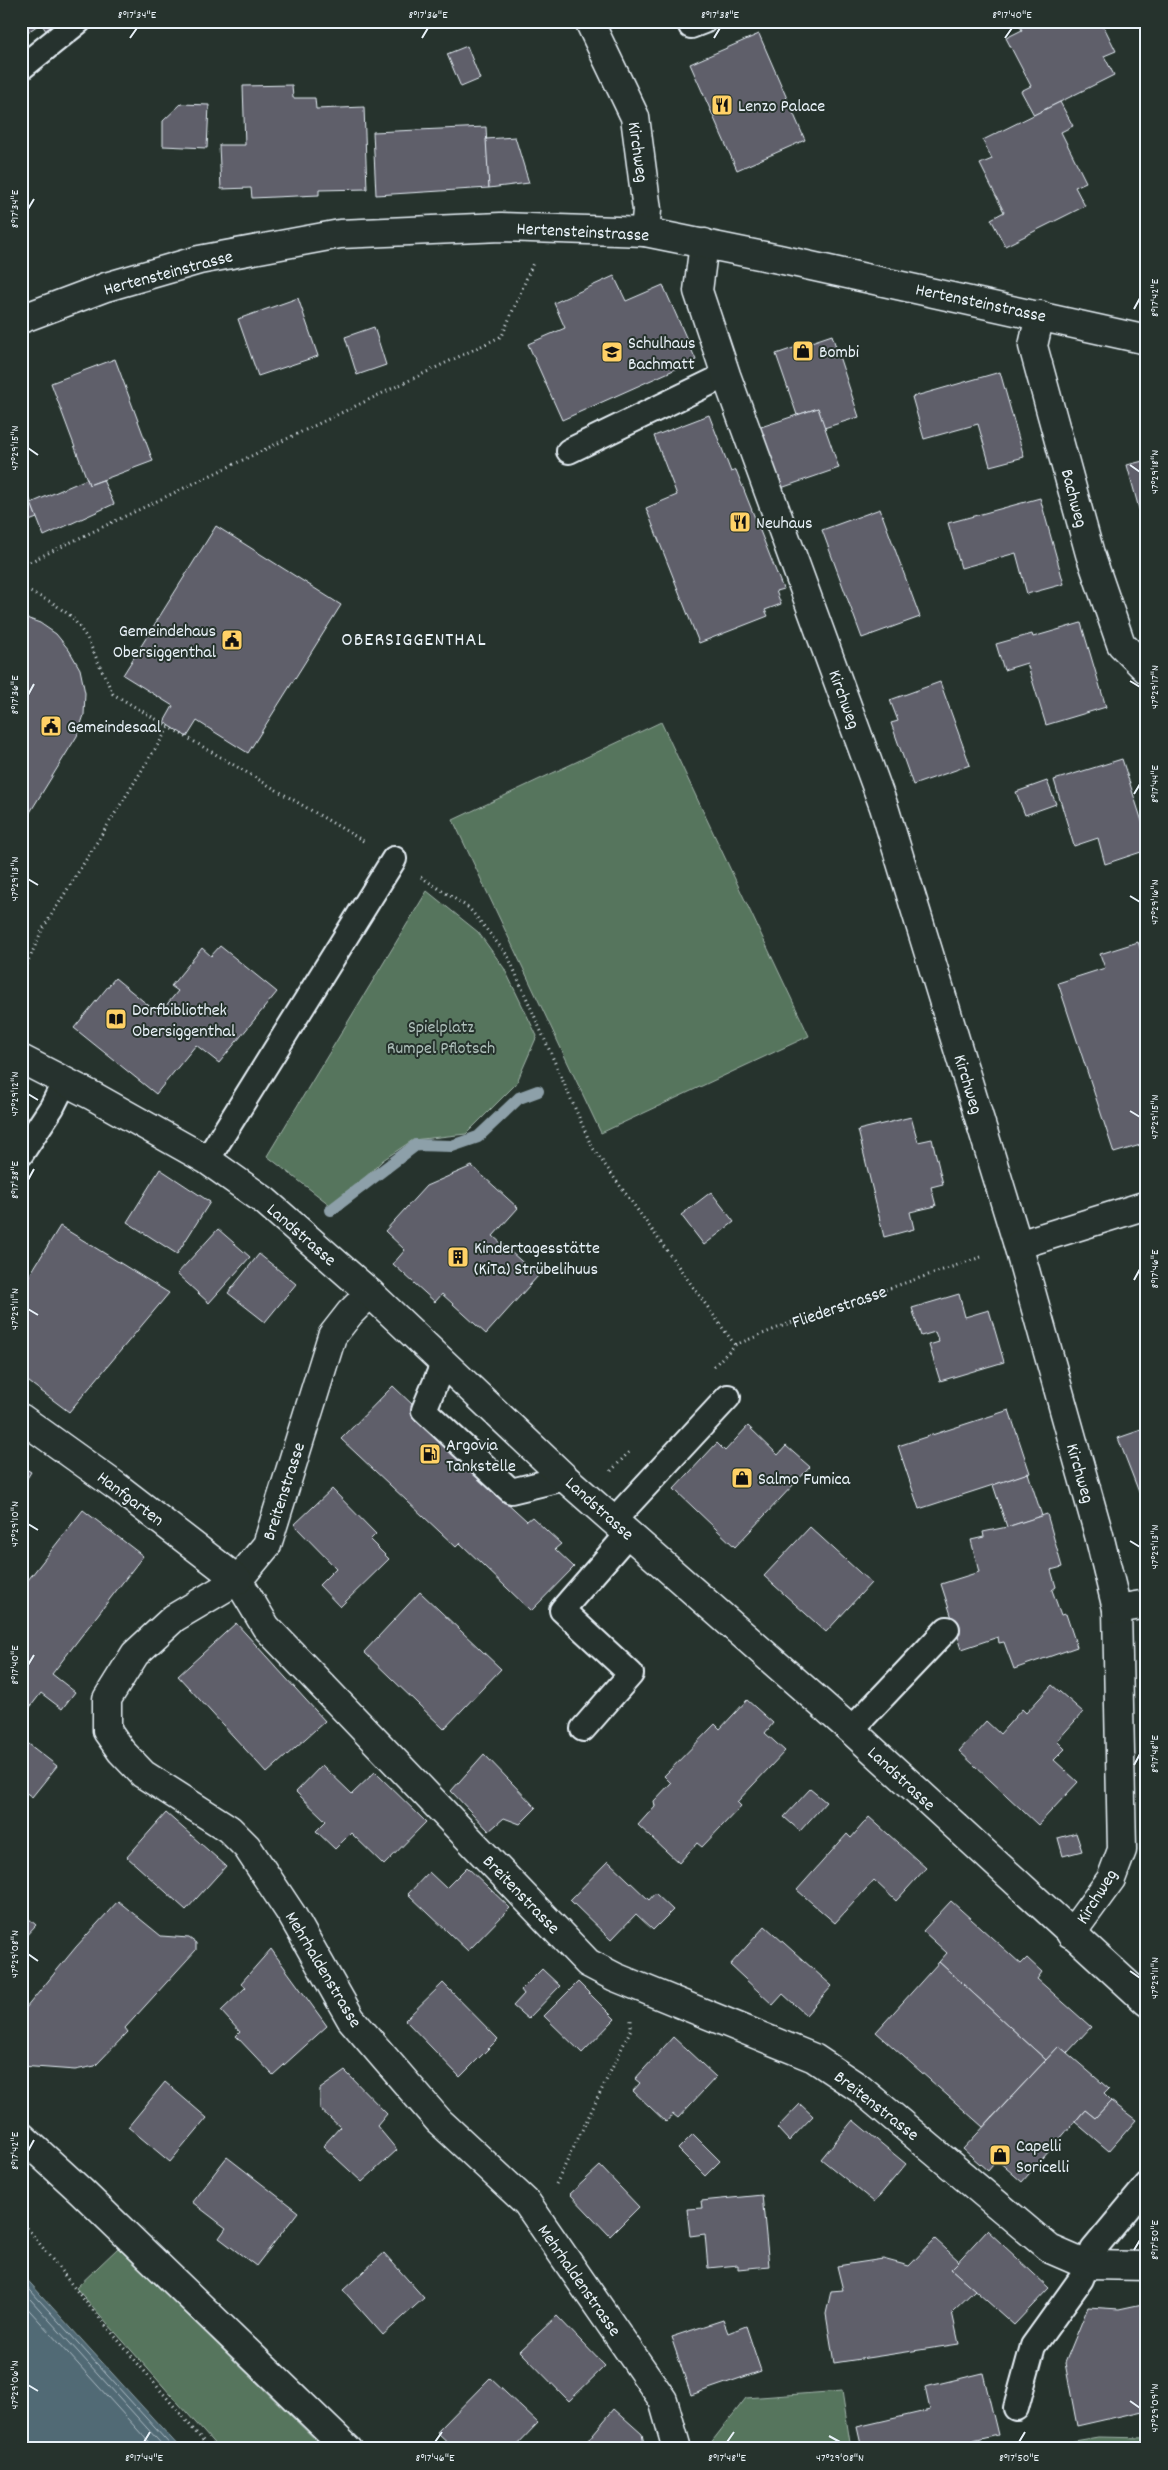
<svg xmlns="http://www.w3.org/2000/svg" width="1168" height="2470" font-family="Dekko,sans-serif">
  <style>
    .green { fill: #57755d; stroke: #a0b3aa }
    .water { fill: #516a75; stroke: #8da0a9 }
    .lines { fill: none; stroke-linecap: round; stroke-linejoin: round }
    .shore { stroke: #acbbc4; stroke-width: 1 }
    .stream { stroke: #8da0a9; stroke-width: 12 }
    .building { fill: #5f5e6b; stroke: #e8f1f8 }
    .lane-casing { stroke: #e8f1f8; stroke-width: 28 }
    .street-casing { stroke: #e8f1f8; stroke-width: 31 }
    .secondary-casing { stroke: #e8f1f8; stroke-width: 31 }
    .path { stroke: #e8f1f8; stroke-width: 3; stroke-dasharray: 1 4; stroke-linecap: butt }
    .lane { stroke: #26332d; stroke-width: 24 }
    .street { stroke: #26332d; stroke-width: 28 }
    .secondary { stroke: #26332d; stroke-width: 28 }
    .ticks { fill: none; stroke: #e8f1f8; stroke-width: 2 }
    .labels { text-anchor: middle; stroke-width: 4; stroke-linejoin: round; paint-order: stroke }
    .poi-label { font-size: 18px; fill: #e8f1f8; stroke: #26332d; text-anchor: start }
    .street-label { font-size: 18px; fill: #e8f1f8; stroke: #26332d }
    .park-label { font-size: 18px; fill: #aebfba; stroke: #26332d }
    .quarter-label { font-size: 20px; letter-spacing: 1px; fill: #e8f1f8; stroke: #26332d }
    .neatline { fill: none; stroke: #e8f1f8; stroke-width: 2 }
    .ticks-label { font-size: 12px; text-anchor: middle; fill: #e8f1f8 }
  </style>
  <rect width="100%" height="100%" fill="#26332d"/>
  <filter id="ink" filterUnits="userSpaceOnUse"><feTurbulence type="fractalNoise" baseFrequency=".02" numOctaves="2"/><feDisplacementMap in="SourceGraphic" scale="10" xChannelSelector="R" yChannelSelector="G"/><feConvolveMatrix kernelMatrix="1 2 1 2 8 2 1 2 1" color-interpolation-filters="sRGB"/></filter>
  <g filter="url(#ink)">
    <g class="green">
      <path d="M661 722 809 1036 601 1133 453 820Z"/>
      <path d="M427 891 478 932 504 968 537 1036 516 1084 466 1134 413 1140 383 1160 334 1208 267 1156Z"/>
      <path d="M118 2248 325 2449H219L76 2288Z"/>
      <path d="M842 2391 851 2449H706L746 2398Z"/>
      <path d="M1098 2437 1147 2438V2449H1028Z"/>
    </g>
    <path class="water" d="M21 2273 181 2449H21Z"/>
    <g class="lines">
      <g class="shore">
        <path d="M21 2280 174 2449"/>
        <path d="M21 2289 166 2449"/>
        <path d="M21 2301 155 2449"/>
      </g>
      <path class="stream" d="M331 1210 416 1145 452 1146 478 1137 519 1098 538 1091"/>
    </g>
    <g class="building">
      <path d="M21 21H59L46 31 41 23 28 32Z"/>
      <path d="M1017 21H1101L1116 51 1104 56 1114 75 1034 115 1021 91 1031 86 1006 38 1022 30Z"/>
      <path d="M759 34 805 140 737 170 690 64Z"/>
      <path d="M467 46 480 79 461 87 447 54Z"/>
      <path d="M292 85 293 98H315L316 109 364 107 367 189 319 190V195L252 198 251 188 221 189 219 145H245L243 86Z"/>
      <path d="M1060 102 1073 126 1061 132 1086 182 1075 187 1085 206 1005 246 991 219 1004 212 980 164 992 159 983 140Z"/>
      <path d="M181 104 209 105 207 148 163 146V121Z"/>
      <path d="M486 127 489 188 376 195 373 132Z"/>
      <path d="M515 137 529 183 489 188 486 139Z"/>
      <path d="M614 276 626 301 663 285 696 360 562 420 528 344 565 328 554 303Z"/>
      <path d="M298 298 318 356 258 376 238 319Z"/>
      <path d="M374 327 386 365 357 375 345 337Z"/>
      <path d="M832 335 859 417 824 428 818 408 797 415 776 354Z"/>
      <path d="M115 359 153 461 89 485 51 383Z"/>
      <path d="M1000 372 1024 457 990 466 978 424 924 439 912 397Z"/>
      <path d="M818 408 839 468 781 488 755 429Z"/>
      <path d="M709 415 731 472 736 470 783 589 776 591 781 604 765 610 768 616 699 643 646 508 677 495 654 436Z"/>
      <path d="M1147 460V538L1127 465Z"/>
      <path d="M21 476 37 518 21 524Z"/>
      <path d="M87 479 89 485 103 480 114 504 44 536 31 503Z"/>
      <path d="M1040 498 1064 584 1027 594 1016 553 961 568 948 523Z"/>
      <path d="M880 509 920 617 862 638 822 530Z"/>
      <path d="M216 526 341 605 248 753 197 721 187 737 164 722 173 706 123 675Z"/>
      <path d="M21 616 40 623 56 634 69 650 80 669 85 693 84 715 77 736 21 827Z"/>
      <path d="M1081 623 1106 707 1046 725 1027 663 1004 670 996 644 1032 634 1033 637Z"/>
      <path d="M940 682 970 765 913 785 891 723 898 721 890 700Z"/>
      <path d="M1122 759 1147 837V850L1105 864 1098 838 1074 846 1054 780Z"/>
      <path d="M1047 781 1056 804 1025 815 1016 792Z"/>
      <path d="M1138 942 1147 968V1143L1114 1153 1058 983 1105 968 1100 954Z"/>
      <path d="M220 946 277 992 219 1063 196 1045 156 1094 74 1028 115 978 159 1014 178 991 171 986 202 948 211 956Z"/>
      <path d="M911 1117 918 1142 932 1139 943 1184 931 1187 936 1206 910 1212 914 1229 884 1237 858 1130Z"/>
      <path d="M472 1166 518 1208 493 1236 538 1276 486 1334 442 1294 435 1302 393 1264 405 1250 385 1231 426 1186Z"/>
      <path d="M160 1169 210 1202 177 1254 127 1222Z"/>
      <path d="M711 1192 734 1222 704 1245 681 1215Z"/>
      <path d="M60 1226 169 1293 69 1412 21 1376V1289Z"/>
      <path d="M218 1229 250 1257 209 1303 177 1274Z"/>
      <path d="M259 1254 296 1284 265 1322 228 1293Z"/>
      <path d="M959 1294 965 1317 989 1310 1004 1362 940 1381 929 1345 939 1342 935 1332 921 1336 912 1308Z"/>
      <path d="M393 1386 507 1495 503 1499 527 1521 532 1517 561 1544 555 1549 574 1567 531 1611 460 1543 456 1547 341 1439Z"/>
      <path d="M1009 1410 1030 1473 919 1509 898 1446Z"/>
      <path d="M748 1426 778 1455 786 1446 810 1467 735 1547 674 1489 717 1443 725 1451Z"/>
      <path d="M1147 1428V1504L1144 1505 1118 1438Z"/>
      <path d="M21 1466 31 1472 21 1488Z"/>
      <path d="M1028 1473 1042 1516 1007 1527 993 1485Z"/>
      <path d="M332 1489 376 1534 370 1540 389 1559 340 1607 319 1585 336 1568 294 1525Z"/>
      <path d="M83 1510 143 1556 52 1674 75 1692 62 1709 41 1693 21 1719V1589Z"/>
      <path d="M1047 1514 1062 1567 1051 1570 1056 1587 1052 1590 1061 1615 1066 1614 1077 1647 1014 1669 1004 1642 999 1643 998 1637 962 1649 941 1584 979 1572 971 1540 984 1537 983 1532 1007 1527Z"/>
      <path d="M810 1527 871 1583 826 1632 764 1576Z"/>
      <path d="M420 1592 501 1669 444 1729 364 1652Z"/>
      <path d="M236 1623 325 1721 267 1773 178 1676Z"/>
      <path d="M1052 1685 1083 1712 1057 1741 1065 1749 1054 1760 1078 1782 1038 1825 959 1751 986 1721 1000 1734 1022 1709 1026 1713Z"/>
      <path d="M747 1700 773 1723 765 1733 785 1751 737 1802 741 1806 702 1847 697 1843 679 1863 638 1825 655 1806 654 1801 671 1783 664 1776 715 1724 720 1729Z"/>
      <path d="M21 1738 57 1766 32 1797 21 1789Z"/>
      <path d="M484 1754 536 1808 520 1824 504 1818 489 1831 451 1791Z"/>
      <path d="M322 1765 352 1794 375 1772 426 1822 384 1865 351 1833 335 1849 316 1831 326 1821 296 1792Z"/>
      <path d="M810 1789 826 1802 800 1831 784 1817Z"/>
      <path d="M166 1813 226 1866 186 1910 127 1857Z"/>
      <path d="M869 1817 926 1868 896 1901 874 1880 835 1923 797 1890 847 1834 851 1838Z"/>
      <path d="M1076 1833 1082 1851 1063 1856 1058 1838Z"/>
      <path d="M608 1861 649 1900 655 1893 673 1910 653 1930 636 1914 611 1940 570 1900Z"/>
      <path d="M467 1867 510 1908 468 1951 408 1894 429 1872 446 1888Z"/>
      <path d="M118 1901 161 1936 189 1938 196 1943V1950L125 2028 128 2032 95 2066 75 2070 21 2066V2014L76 1947Z"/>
      <path d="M951 1901 1021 1964 1027 1958 1042 1972 1037 1979 1091 2027 1067 2053 1059 2046 1046 2060 939 1962 947 1953 923 1931Z"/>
      <path d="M21 1912 36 1925 21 1941Z"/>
      <path d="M765 1926 832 1986 806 2015 783 1994 773 2005 730 1965Z"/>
      <path d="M271 1949 327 2026 273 2075 236 2036 240 2032 221 2011 246 1987 241 1983Z"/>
      <path d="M939 1962 1046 2060 983 2127 876 2032Z"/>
      <path d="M542 1969 560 1986 528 2019 513 2006 524 1994 521 1990Z"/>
      <path d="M578 1982 615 2019 582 2053 544 2016Z"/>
      <path d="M443 1983 498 2039 460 2077 405 2020Z"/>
      <path d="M673 2037 716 2077 678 2118 673 2114 666 2122 633 2091 640 2083 635 2079Z"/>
      <path d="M1059 2046 1109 2089 1104 2094 1111 2101 1095 2118 1085 2110 1022 2182 997 2160 988 2171 963 2149Z"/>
      <path d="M345 2071 387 2114 377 2126 397 2150 362 2182 323 2146 340 2127 320 2109V2089Z"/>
      <path d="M165 2082 207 2118 170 2162 128 2127Z"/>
      <path d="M1111 2101 1136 2120 1109 2151 1075 2122 1085 2110 1095 2118Z"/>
      <path d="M800 2104 813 2116 789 2141 777 2128Z"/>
      <path d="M853 2120 906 2164 874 2202 821 2159Z"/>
      <path d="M693 2134 720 2161 705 2176 678 2149Z"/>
      <path d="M227 2157 298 2212 256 2266 219 2238 226 2228 192 2202Z"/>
      <path d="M600 2166 639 2207 610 2236 570 2194Z"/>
      <path d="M762 2195 769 2266 738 2269V2265L708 2268 705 2234 690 2236 687 2209 702 2208 701 2201Z"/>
      <path d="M987 2230 1049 2288 1014 2325 951 2269Z"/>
      <path d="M935 2239 959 2261 951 2269 975 2290 952 2312 959 2344 834 2363 826 2314 831 2291 843 2290 837 2266 883 2259 909 2266Z"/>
      <path d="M384 2253 424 2298 383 2335 343 2290Z"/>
      <path d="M1147 2303V2410L1077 2426 1065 2363 1088 2307 1119 2309Z"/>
      <path d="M557 2316 605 2366 569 2401 520 2351Z"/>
      <path d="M723 2320 728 2333 746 2326 761 2371 691 2395 671 2337Z"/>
      <path d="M983 2373 998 2435 940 2449H862L857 2427 930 2410 925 2387Z"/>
      <path d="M490 2378 538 2423 513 2449H455L437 2432Z"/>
      <path d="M614 2409 642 2434 645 2449H590L593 2445 588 2440Z"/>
    </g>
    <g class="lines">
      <g class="lane-casing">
        <g id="lane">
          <path d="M689 21 691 26 704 21"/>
          <path d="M21 68 79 21"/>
          <path d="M569 451 726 375"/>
          <path d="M21 1154 52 1107 65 1081"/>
          <path d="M207 1160 394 859"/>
          <path d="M443 1364 424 1410 511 1491 565 1478"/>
          <path d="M613 1521 728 1397"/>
          <path d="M583 1729 631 1674 562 1610 628 1534"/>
          <path d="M851 1730 947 1629"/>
          <path d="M1016 2408 1033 2346 1081 2279 1093 2250 1147 2185"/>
        </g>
      </g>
      <g class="street-casing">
        <g id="street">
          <path d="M589 21 635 117 647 210 645 232"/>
          <path d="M704 243 698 291 726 375 884 807 1018 1245 1099 1535 1117 1609 1122 1850 1111 1879 1071 1934"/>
          <path d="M1040 315 1033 346 1090 554 1121 644 1147 670"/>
          <path d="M1018 1245 1147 1205"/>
          <path d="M370 1293 350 1313 332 1336 267 1545 238 1580 266 1627 588 1963 615 1977 814 2058 859 2088 1050 2249 1087 2265 1147 2266"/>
          <path d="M21 1418 116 1486 238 1580 174 1618 135 1654 107 1699V1731L121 1751 143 1774 229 1829 247 1847 292 1915 351 2019 439 2121 527 2203 663 2400 677 2449"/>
          <path d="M1117 1609 1141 1605 1147 1608"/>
          <path d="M21 2136 81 2191 348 2449"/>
        </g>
      </g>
      <g class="secondary-casing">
        <g id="secondary">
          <path d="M21 319 106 287 199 260 340 234 501 227 645 232 779 259 1147 340"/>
          <path d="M21 1059 93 1096 207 1160 265 1201 370 1293 565 1478 851 1730 1147 2002"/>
        </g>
      </g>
      <g class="path">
        <path d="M21 566 502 336 533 263"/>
        <path d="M21 591H28L53 603 72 617 87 638 113 694 365 842"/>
        <path d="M421 877 469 908 508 956 592 1147 735 1345"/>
        <path d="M21 978 42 930 169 727"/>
        <path d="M714 1366 735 1345 805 1317 984 1256"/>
        <path d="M611 1471 629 1452"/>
        <path d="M556 2184 631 2029V2020"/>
        <path d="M21 2220 80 2295 210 2449"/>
      </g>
      <use href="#lane" class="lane"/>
      <use href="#street" class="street"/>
      <use href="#secondary" class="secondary"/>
    </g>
  </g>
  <path class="ticks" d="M130 38 137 28M422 38 428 28M714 38 720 28M1005 38 1012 28M28 209 34 199M1134 309 1140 298M28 448 38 455M1130 465 1140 472M1130 681 1140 687M28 695 34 684M1134 794 1140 784M28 879 38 885M1130 896 1140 902M28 1094 38 1100M1130 1111 1140 1117M28 1180 34 1169M1134 1280 1140 1269M28 1309 38 1315M28 1524 38 1530M1130 1541 1140 1547M28 1665 34 1655M1134 1765 1140 1754M28 1954 38 1961M1130 1971 1140 1978M28 2151 34 2140M1134 2250 1140 2240M28 2385 38 2391M1130 2401 1140 2408M829 2436 840 2442M144 2442 150 2432M435 2442 442 2432M727 2442 734 2432M1019 2442 1025 2432"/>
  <defs>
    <g id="restaurant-square" transform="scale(1.125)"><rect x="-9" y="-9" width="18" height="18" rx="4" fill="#ffd166" stroke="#26332d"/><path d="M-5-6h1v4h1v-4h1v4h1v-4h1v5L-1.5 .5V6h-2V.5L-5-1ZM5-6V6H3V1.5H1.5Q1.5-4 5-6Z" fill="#111"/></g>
    <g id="shop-square" transform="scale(1.125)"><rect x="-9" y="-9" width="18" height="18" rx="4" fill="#ffd166" stroke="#26332d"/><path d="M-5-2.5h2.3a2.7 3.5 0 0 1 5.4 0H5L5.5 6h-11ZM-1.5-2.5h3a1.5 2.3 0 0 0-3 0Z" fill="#111"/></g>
    <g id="school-square" transform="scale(1.125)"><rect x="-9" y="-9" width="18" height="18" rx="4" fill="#ffd166" stroke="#26332d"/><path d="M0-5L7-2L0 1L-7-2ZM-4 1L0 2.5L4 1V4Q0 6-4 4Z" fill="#111"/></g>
    <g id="civic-square" transform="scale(1.125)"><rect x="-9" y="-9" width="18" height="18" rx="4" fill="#ffd166" stroke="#26332d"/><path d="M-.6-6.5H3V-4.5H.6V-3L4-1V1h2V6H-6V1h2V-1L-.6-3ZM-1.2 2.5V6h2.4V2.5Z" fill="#111"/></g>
    <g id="library-square" transform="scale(1.125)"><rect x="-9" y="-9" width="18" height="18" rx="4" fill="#ffd166" stroke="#26332d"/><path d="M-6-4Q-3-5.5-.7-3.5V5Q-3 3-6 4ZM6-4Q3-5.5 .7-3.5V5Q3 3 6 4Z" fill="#111"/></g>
    <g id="building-square" transform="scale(1.125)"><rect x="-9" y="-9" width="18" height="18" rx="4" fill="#ffd166" stroke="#26332d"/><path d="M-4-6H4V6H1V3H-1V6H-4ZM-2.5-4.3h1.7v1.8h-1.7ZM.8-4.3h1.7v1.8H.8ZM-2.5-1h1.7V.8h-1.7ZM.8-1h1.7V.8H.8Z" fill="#111"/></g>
    <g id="fuel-square" transform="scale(1.125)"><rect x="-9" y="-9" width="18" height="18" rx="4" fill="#ffd166" stroke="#26332d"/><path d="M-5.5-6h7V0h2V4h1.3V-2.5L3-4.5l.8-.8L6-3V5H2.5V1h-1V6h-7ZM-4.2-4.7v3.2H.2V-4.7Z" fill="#111"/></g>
  </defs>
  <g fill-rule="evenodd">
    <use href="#restaurant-square" x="722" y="105"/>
    <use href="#shop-square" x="803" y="351"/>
    <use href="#school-square" x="612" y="352"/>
    <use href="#restaurant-square" x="740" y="522"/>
    <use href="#civic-square" x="232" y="640"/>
    <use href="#civic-square" x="51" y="726"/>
    <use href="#library-square" x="116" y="1019"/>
    <use href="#building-square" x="458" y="1257"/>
    <use href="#fuel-square" x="430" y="1454"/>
    <use href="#shop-square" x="742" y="1478"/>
    <use href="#shop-square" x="1000" y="2155"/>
  </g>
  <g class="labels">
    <g class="poi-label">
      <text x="738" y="111">Lenzo Palace</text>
      <text x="628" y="348">Schulhaus<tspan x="628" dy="21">Bachmatt</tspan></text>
      <text x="819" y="357">Bombi</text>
      <text x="756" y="528">Neuhaus</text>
      <text x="216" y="636" text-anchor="end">Gemeindehaus<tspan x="216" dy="21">Obersiggenthal</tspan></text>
      <text x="67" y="732">Gemeindesaal</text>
      <text x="132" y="1015">Dorfbibliothek<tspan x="132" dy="21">Obersiggenthal</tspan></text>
      <text x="474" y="1253">Kindertagesstätte<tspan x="474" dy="21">(KiTa) Strübelihuus</tspan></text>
      <text x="446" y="1450">Argovia<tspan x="446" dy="21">Tankstelle</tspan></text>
      <text x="758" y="1484">Salmo Fumica</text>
      <text x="1016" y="2151">Capelli<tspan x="1016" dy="21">Soricelli</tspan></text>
    </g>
    <g class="street-label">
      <text transform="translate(639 152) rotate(82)" y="6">Kirchweg</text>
      <text transform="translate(583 231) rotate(3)" y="6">Hertensteinstrasse</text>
      <text transform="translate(168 272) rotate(-15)" y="6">Hertensteinstrasse</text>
      <text transform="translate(981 302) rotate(12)" y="6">Hertensteinstrasse</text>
      <text transform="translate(1075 498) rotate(75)" y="6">Bachweg</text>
      <text transform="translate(845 699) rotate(70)" y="6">Kirchweg</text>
      <text transform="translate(969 1084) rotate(73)" y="6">Kirchweg</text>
      <text transform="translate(302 1234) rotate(41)" y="6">Landstrasse</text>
      <text transform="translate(839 1306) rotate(-19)" y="6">Fliederstrasse</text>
      <text transform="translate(1081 1473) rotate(74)" y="6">Kirchweg</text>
      <text transform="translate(283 1491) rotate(-72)" y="6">Breitenstrasse</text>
      <text transform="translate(131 1498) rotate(37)" y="6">Hanfgarten</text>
      <text transform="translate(600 1508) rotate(42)" y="6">Landstrasse</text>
      <text transform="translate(902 1778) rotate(43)" y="6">Landstrasse</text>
      <text transform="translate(522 1894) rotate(46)" y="6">Breitenstrasse</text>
      <text transform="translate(1096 1896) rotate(-58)" y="6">Kirchweg</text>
      <text transform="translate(324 1969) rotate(59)" y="6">Mehrhaldenstrasse</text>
      <text transform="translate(877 2105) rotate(38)" y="6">Breitenstrasse</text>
      <text transform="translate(580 2280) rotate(55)" y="6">Mehrhaldenstrasse</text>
    </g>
    <g class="park-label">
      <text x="441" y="1032">Spielplatz<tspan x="441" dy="21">Rumpel Pflotsch</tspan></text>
    </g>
    <g class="quarter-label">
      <text x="414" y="645">OBERSIGGENTHAL</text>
    </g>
  </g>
  <rect width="1168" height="2470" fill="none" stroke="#26332d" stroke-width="55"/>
  <rect x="28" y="28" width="1112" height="2414" class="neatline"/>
  <g class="ticks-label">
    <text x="137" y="18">8°17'34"E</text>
    <text x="428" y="18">8°17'36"E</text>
    <text x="720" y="18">8°17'38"E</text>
    <text x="1012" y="18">8°17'40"E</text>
    <text transform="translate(14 209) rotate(-90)" y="4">8°17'34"E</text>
    <text transform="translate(1154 298) rotate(-90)" y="4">8°17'42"E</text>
    <text transform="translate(14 448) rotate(-90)" y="4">47°29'15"N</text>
    <text transform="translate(1154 472) rotate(-90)" y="4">47°29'18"N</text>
    <text transform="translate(1154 687) rotate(-90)" y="4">47°29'17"N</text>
    <text transform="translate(14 695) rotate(-90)" y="4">8°17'36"E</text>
    <text transform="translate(1154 784) rotate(-90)" y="4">8°17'44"E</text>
    <text transform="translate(14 879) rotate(-90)" y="4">47°29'13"N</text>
    <text transform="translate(1154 902) rotate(-90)" y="4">47°29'16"N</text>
    <text transform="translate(14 1094) rotate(-90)" y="4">47°29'12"N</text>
    <text transform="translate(1154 1117) rotate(-90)" y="4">47°29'15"N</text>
    <text transform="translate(14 1180) rotate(-90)" y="4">8°17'38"E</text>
    <text transform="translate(1154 1269) rotate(-90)" y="4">8°17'46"E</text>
    <text transform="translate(14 1309) rotate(-90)" y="4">47°29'11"N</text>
    <text transform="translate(14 1524) rotate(-90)" y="4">47°29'10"N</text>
    <text transform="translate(1154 1547) rotate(-90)" y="4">47°29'13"N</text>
    <text transform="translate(14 1665) rotate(-90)" y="4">8°17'40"E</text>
    <text transform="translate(1154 1754) rotate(-90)" y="4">8°17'48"E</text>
    <text transform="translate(14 1954) rotate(-90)" y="4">47°29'08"N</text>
    <text transform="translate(1154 1978) rotate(-90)" y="4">47°29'11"N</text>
    <text transform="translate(14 2151) rotate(-90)" y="4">8°17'42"E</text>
    <text transform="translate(1154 2240) rotate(-90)" y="4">8°17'50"E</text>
    <text transform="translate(14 2385) rotate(-90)" y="4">47°29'06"N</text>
    <text transform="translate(1154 2408) rotate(-90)" y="4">47°29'09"N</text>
    <text x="144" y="2461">8°17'44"E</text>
    <text x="435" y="2461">8°17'46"E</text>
    <text x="727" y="2461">8°17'48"E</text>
    <text x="840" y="2461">47°29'08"N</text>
    <text x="1019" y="2461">8°17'50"E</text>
  </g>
</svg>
